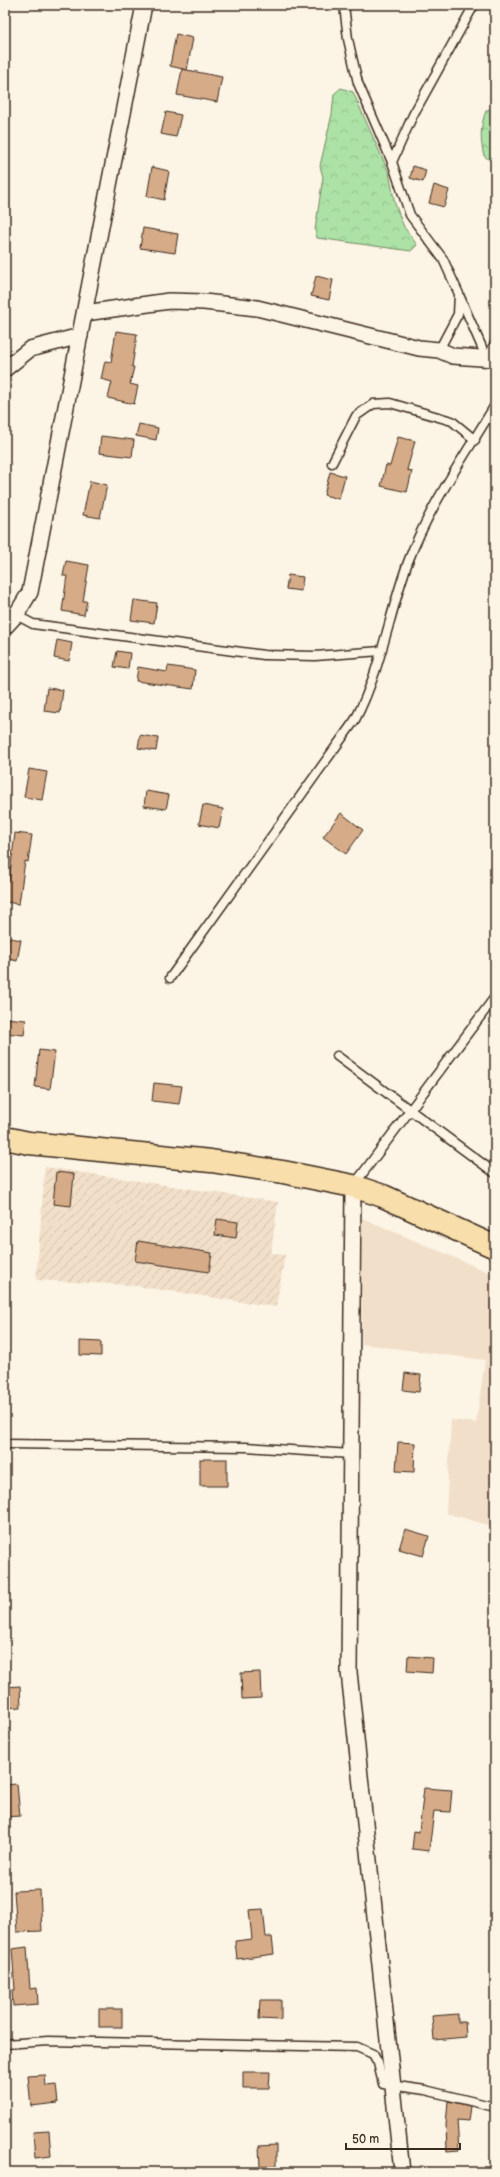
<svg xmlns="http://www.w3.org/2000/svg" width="500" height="2177" font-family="'Balsamiq Sans',sans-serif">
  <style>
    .built { fill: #f1dfc9 }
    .industrial { fill: url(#industrial-furrows) }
    .forest { fill: url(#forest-crowns); stroke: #748662 }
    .building { fill: #d6ab88; stroke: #3b2a1e }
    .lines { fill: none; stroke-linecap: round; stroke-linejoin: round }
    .service-casing { stroke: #3b2a1e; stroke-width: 11 }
    .minor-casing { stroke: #3b2a1e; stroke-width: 18 }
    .primary-casing { stroke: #3b2a1e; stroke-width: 25 }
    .service { stroke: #fcf5e5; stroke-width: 8 }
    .minor { stroke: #fcf5e5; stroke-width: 15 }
    .primary { stroke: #f8deab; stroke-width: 22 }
  </style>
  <defs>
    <pattern id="industrial-furrows" width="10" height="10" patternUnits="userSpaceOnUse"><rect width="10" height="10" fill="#f1dfc9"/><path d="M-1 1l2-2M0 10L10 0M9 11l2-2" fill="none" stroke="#d0c0ac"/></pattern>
    <pattern id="forest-crowns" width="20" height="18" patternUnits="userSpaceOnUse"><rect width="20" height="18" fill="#ace2a5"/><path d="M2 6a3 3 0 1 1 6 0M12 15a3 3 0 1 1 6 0" fill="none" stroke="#95c28e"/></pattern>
  </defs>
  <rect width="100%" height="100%" fill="#fcf5e5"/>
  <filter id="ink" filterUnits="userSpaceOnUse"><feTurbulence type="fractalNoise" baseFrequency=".025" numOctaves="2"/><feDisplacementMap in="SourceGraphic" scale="8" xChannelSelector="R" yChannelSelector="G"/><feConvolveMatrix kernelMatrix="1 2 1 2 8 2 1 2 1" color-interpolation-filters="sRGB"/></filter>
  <g filter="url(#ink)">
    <path class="built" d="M362 1218 495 1275V1527L446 1513 451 1420 476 1423 485 1360 362 1344Z"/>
    <path class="industrial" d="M45 1167 278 1202 271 1253 285 1255 276 1307 130 1285 36 1280Z"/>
    <g class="forest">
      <path d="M341 88 353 92 389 173 395 204 404 227 417 245 411 251 317 238 315 230 323 177 320 166 332 114 334 94Z"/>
      <path d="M495 106V154L490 160 484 156C480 140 480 126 486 111Z"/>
    </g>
    <g class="building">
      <path d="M176 34 193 38 187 70 170 66Z"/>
      <path d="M182 69 222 77 217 102 177 95Z"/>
      <path d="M166 112 181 115 176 137 161 134Z"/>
      <path d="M413 166 426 170 423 182 410 178Z"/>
      <path d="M152 167 169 171 164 200 147 196Z"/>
      <path d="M434 185 449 190 444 207 429 203Z"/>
      <path d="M143 228 178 234 175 253 140 248Z"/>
      <path d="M316 276 333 280 329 300 311 296Z"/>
      <path d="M116 331 137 334 132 367H134L130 384 138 386 134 404 108 398 112 382 101 379 105 361 111 362Z"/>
      <path d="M139 424 158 428 156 440 136 436Z"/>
      <path d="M101 436 134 440 132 457 99 453Z"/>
      <path d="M398 437 415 441 407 470 412 471 407 492 381 486 386 465 390 466Z"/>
      <path d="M330 472 345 476 339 499 324 495Z"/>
      <path d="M90 481 107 485 100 518 83 515Z"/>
      <path d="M66 561 89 565 83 601H87L84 615 62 611 67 576H63Z"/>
      <path d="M288 575 303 577 301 591 286 589Z"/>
      <path d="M134 600 157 603 154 623 131 620Z"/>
      <path d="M57 640 72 643 69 661 54 658Z"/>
      <path d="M117 651 130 653 128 669 114 667Z"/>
      <path d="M168 666 195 670 193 689 136 681 138 667 167 672Z"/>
      <path d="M47 688 63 690 60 713 44 711Z"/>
      <path d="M140 735 158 738 156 751 138 748Z"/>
      <path d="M29 769 47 772 42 800 24 797Z"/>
      <path d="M146 791 169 795 166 809 144 806Z"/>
      <path d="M203 805 223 809 219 828 199 824Z"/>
      <path d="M341 813 363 830 346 854 323 837Z"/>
      <path d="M15 833 32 835 28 862 25 861 19 904 5 902 6 881H9Z"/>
      <path d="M5 937 21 940 17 961 5 958Z"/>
      <path d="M5 1018 26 1020 24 1035 5 1033Z"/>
      <path d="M39 1050 55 1052 50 1089 35 1087Z"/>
      <path d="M154 1083 182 1086 179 1104 152 1101Z"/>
      <path d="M56 1172 74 1174 71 1206 53 1204Z"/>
      <path d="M217 1219 238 1222 236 1238 215 1235Z"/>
      <path d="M138 1241 212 1253 209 1272 135 1261Z"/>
      <path d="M80 1341 101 1342V1356L80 1355Z"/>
      <path d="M405 1373 421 1375 419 1392 403 1390Z"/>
      <path d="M398 1442 415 1443 414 1472 396 1471Z"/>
      <rect x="200" y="1459" width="27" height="27"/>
      <path d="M405 1529 429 1536 423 1556 399 1549Z"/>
      <path d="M408 1656 433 1658 432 1673 407 1671Z"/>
      <path d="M260 1672 261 1698 242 1699 241 1673Z"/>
      <path d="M20 1686 21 1707 5 1708V1687Z"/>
      <path d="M17 1784 20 1816 5 1817V1785Z"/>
      <path d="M424 1788 452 1790 450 1812 434 1811 429 1851 412 1849 414 1831 419 1832Z"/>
      <path d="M40 1890 42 1931 17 1932 14 1891Z"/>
      <path d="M263 1909 266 1937H272L274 1954 237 1959 235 1941 252 1939 249 1910Z"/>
      <path d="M27 1947 30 1989 37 1988 38 2004 13 2006 12 1990H15L12 1949Z"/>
      <path d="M260 2000H281V2020L259 2019Z"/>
      <rect x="99" y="2009" width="23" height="18"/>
      <path d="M458 2014V2022H465L466 2037 434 2040 432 2016Z"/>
      <path d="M243 2072H270L269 2088H243Z"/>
      <path d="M45 2075 46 2086 56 2085 58 2103 31 2106 28 2076Z"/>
      <path d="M448 2101 470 2106 468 2121 457 2120 459 2150 447 2151 446 2125Z"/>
      <path d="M49 2131 51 2156 35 2158 33 2132Z"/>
      <path d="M276 2145V2166L260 2167 259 2146Z"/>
    </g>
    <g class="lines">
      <g class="service-casing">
        <g id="service">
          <path d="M344 5 348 39 358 83 392 162 410 215 443 259 459 294 458 314 439 350"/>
          <path d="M392 162 413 115 474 5"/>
          <path d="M460 297 487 359"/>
          <path d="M487 359 495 343"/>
          <path d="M332 463 356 416 373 404 390 403 452 421 475 440"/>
          <path d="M16 615 33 624 264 655 315 656 381 651"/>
          <path d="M170 978 355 720C381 670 389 614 408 562 429 506 465 456 495 405"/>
          <path d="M337 1056 495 1173"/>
          <path d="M354 1185 495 997"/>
          <path d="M5 1444 246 1447 351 1454"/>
          <path d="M5 2044 48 2041 357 2047 373 2054 378 2063 383 2084 425 2090 495 2107"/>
        </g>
      </g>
      <g class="minor-casing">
        <g id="minor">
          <path d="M85 313 169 301 204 302 257 308 419 348 439 350 453 356 495 359"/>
          <path d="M5 369 30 349 80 336"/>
          <path d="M5 627 16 615 30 592 144 5"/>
          <path d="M353 1186 349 1672 402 2172"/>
        </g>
      </g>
      <g class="primary-casing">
        <path id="primary" d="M5 1138 29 1143 211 1161 283 1172 353 1186 383 1196 495 1247"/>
      </g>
      <use href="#service" class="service"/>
      <use href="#minor" class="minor"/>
      <use href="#primary" class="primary"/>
    </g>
  </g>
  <rect width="500" height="2177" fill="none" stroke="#fcf5e5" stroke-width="20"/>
  <rect x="10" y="10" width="480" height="2157" fill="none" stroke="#3b2a1e" stroke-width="1.5" filter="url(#ink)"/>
  <path d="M346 2143v6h114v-6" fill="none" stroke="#3b2a1e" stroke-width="2"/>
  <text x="352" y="2143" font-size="12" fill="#3b2a1e" stroke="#fcf5e5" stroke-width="3" paint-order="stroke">50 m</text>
</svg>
